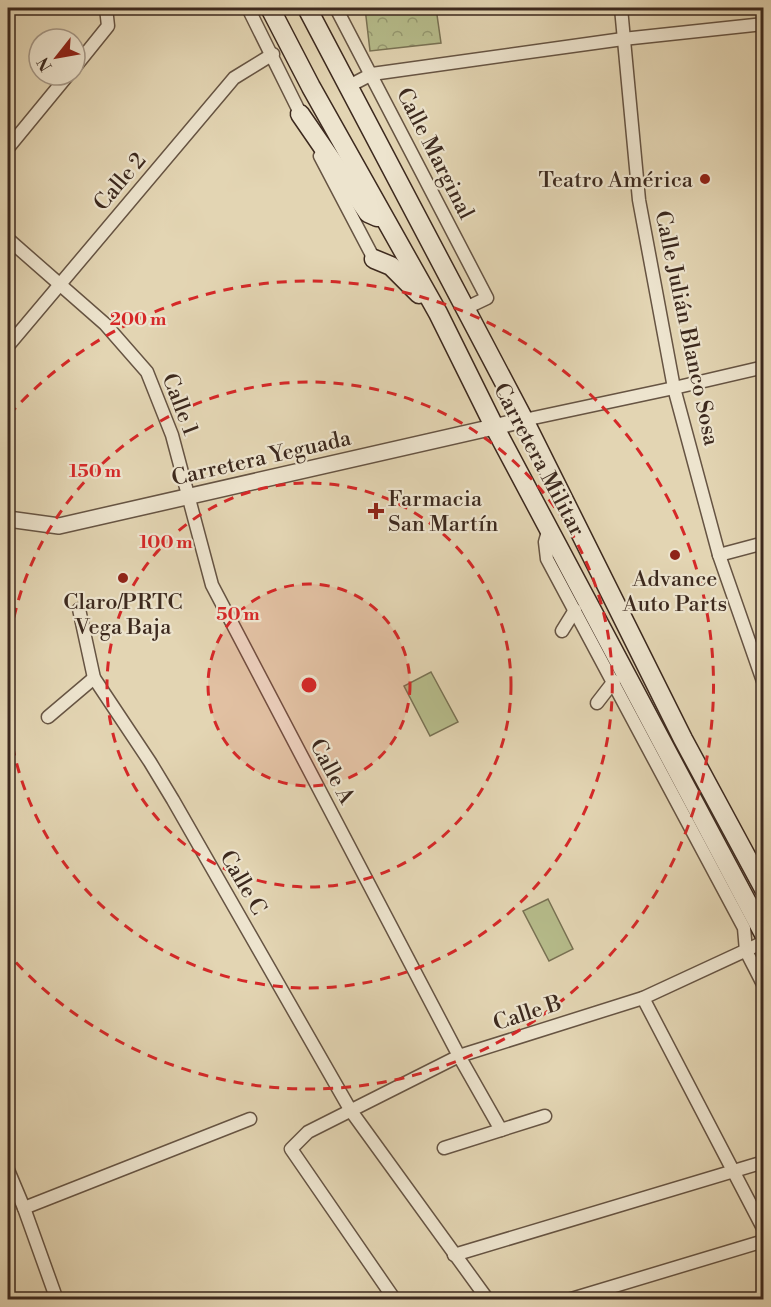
<svg xmlns="http://www.w3.org/2000/svg" width="771" height="1307" font-family="'Libre Bodoni',serif">
  <style>
    .green { fill: #b6bc8b; stroke: #797254; stroke-width: 1.5 }
    .park { fill: url(#park-crowns); stroke: #797254; stroke-width: 1.5 }
    .lines { fill: none; stroke-linecap: round; stroke-linejoin: round }
    .minor-casing { stroke: #665443; stroke-width: 15 }
    .tertiary-casing { stroke: #665443; stroke-width: 18 }
    .secondary-casing { stroke: #3c291e; stroke-width: 21 }
    .minor { stroke: #ede4ce; stroke-width: 12 }
    .tertiary { stroke: #ede4ce; stroke-width: 15 }
    .secondary { stroke: #ede4ce; stroke-width: 18 }
    .ring { fill: none; stroke: #d62828; stroke-width: 3; stroke-dasharray: 10 8 }
    .poi-dot { fill: #8f2418; stroke: #ede4ce; stroke-width: 2 }
    .labels { text-anchor: middle; stroke-width: 4.5; stroke-linejoin: round; paint-order: stroke }
    .street-label { font-size: 22px; fill: #3c291e; stroke: #ede4ce }
    .poi-label { font-size: 22px; fill: #3c291e; stroke: #ede4ce }
    .centre { fill: #d62828; stroke: #ede4ce; stroke-width: 3 }
    .ring-label { font-size: 18px; text-anchor: middle; font-weight: bold; fill: #d62828; stroke: #ede4ce; stroke-width: 4.5; stroke-linejoin: round; paint-order: stroke }
  </style>
  <defs>
    <pattern id="park-crowns" width="20" height="18" patternUnits="userSpaceOnUse" patternTransform="scale(1.5)"><rect width="20" height="18" fill="#b6bc8b"/><path d="M2 6a3 3 0 1 1 6 0M12 15a3 3 0 1 1 6 0" fill="none" stroke="#959971"/></pattern>
  </defs>
  <rect width="100%" height="100%" fill="#e3d5b3"/>
  <filter id="stains"><feTurbulence type="fractalNoise" baseFrequency=".00333" numOctaves="4"/><feColorMatrix values="0 0 0 0 .2 0 0 0 0 .09 0 0 0 0 .02 0 0 0 .5 -.17"/></filter>
  <radialGradient id="worn" r=".72"><stop offset=".6" stop-color="#630" stop-opacity="0"/><stop offset="1" stop-color="#630" stop-opacity=".3"/></radialGradient>
  <g class="green">
    <path d="M431 672 458 722 430 736 404 686Z"/>
    <path d="M548 899 573 949 549 961 523 911Z"/>
  </g>
  <path class="park" d="M365 8H436L441 43 370 51Z"/>
  <g class="lines">
    <g class="minor-casing">
      <g id="minor">
        <path d="M248 8 303 119"/>
        <path d="M336 8 487 298 466 308"/>
        <path d="M621 8 639 200 674 388 719 555 764 684"/>
        <path d="M75 67 108 26 106 8"/>
        <path d="M349 86 372 74 623 39 764 24"/>
        <path d="M8 148 68 75"/>
        <path d="M320 156 374 259"/>
        <path d="M8 239 105 324 147 372 172 435 212 585 459 1056 501 1130"/>
        <path d="M8 346 234 78 273 54"/>
        <path d="M524 420 674 388 764 367"/>
        <path d="M549 528 545 542 547 559 744 928 746 951 764 986"/>
        <path d="M719 555 764 543"/>
        <path d="M79 609 94 678 150 762 173 800 351 1111 488 1300"/>
        <path d="M562 631 575 610"/>
        <path d="M597 703 614 681"/>
        <path d="M48 717 94 678"/>
        <path d="M643 998 764 1230"/>
        <path d="M444 1148 545 1116"/>
        <path d="M8 1170 24 1208 57 1300"/>
        <path d="M24 1208 250 1119"/>
        <path d="M454 1255 764 1162"/>
        <path d="M395 1300 291 1149 308 1132 459 1056 643 998 764 942"/>
        <path d="M568 1300 764 1241"/>
      </g>
    </g>
    <g class="tertiary-casing">
      <path id="tertiary" d="M8 519 59 526 524 420"/>
    </g>
    <g class="secondary-casing">
      <g id="secondary">
        <path d="M270 8 311 87 438 313 494 426 764 934"/>
        <path d="M307 8 524 420 683 739 764 889"/>
        <path d="M300 114 368 213 377 217"/>
        <path d="M374 259 391 266 419 294"/>
      </g>
    </g>
    <use href="#minor" class="minor"/>
    <use href="#tertiary" class="tertiary"/>
    <use href="#secondary" class="secondary"/>
  </g>
  <circle cx="309" cy="685" r="101" fill="#d62828" fill-opacity=".12"/>
  <g class="ring">
    <circle cx="309" cy="685" r="101"/>
    <circle cx="309" cy="685" r="202"/>
    <path d="M8 653A303 303 0 1 1 8 717"/>
    <path d="M9 415A404 404 0 1 1 9 955"/>
  </g>
  <g class="poi-dot">
    <circle cx="705" cy="179" r="6"/>
    <path d="M373 502h6v6h6v6h-6v6h-6v-6h-6v-6h6z"/>
    <circle cx="675" cy="555" r="6"/>
    <circle cx="123" cy="578" r="6"/>
  </g>
  <g class="labels">
    <g class="street-label">
      <text transform="translate(436 153) rotate(63)" y="8">Calle Marginal</text>
      <text transform="translate(119 181) rotate(-50)" y="8">Calle 2</text>
      <text transform="translate(688 328) rotate(78)" y="8">Calle Julián Blanco Sosa</text>
      <text transform="translate(181 404) rotate(69)" y="8">Calle 1</text>
      <text transform="translate(261 457) rotate(-13)" y="8">Carretera Yeguada</text>
      <text transform="translate(540 459) rotate(62)" y="8">Carretera Militar</text>
      <text transform="translate(333 771) rotate(62)" y="8">Calle A</text>
      <text transform="translate(244 882) rotate(60)" y="8">Calle C</text>
      <text transform="translate(527 1012) rotate(-18)" y="8">Calle B</text>
    </g>
    <g class="poi-label">
      <text x="693" y="187" text-anchor="end">Teatro América</text>
      <text x="388" y="506" text-anchor="start">Farmacia<tspan x="388" dy="25">San Martín</tspan></text>
      <text x="675" y="586">Advance<tspan x="675" dy="25">Auto Parts</tspan></text>
      <text x="123" y="609">Claro/PRTC<tspan x="123" dy="25">Vega Baja</tspan></text>
    </g>
  </g>
  <circle cx="309" cy="685" r="9" class="centre"/>
  <g class="ring-label">
    <text x="138" y="325">200 m</text>
    <text x="95" y="477">150 m</text>
    <text x="166" y="548">100 m</text>
    <text x="238" y="620">50 m</text>
  </g>
  <rect width="771" height="1307" fill="none" stroke="#e3d5b3" stroke-width="30"/>
  <rect x="9" y="9" width="753" height="1289" fill="none" stroke="#3c291e" stroke-width="3"/>
  <rect x="15" y="15" width="741" height="1277" fill="none" stroke="#3c291e" stroke-width="1.5"/>
  <g transform="translate(57 57) rotate(239)"><circle r="28" fill="#ede4ce" stroke="#a69988" stroke-width="1.5"/>
  <path d="M0-4.5L10 22L0 15L-10 22Z" fill="#8f2418"/>
  <text y="-9" font-size="16" font-weight="bold" text-anchor="middle" fill="#3c291e">N</text>
  </g>
  <rect width="100%" height="100%" filter="url(#stains)"/>
  <rect width="100%" height="100%" fill="url(#worn)"/>
</svg>
